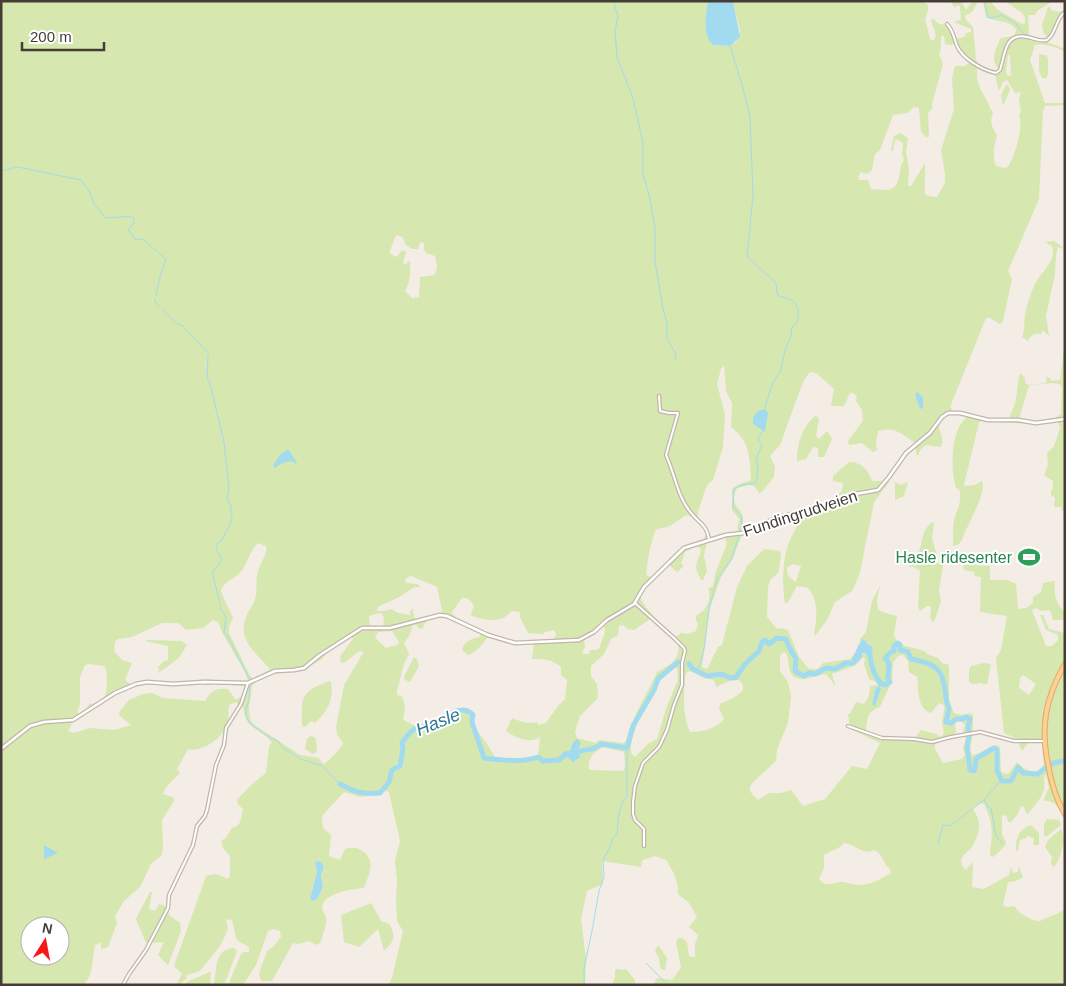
<svg xmlns="http://www.w3.org/2000/svg" width="1066" height="986" font-family="Helvetica,sans-serif">
  <style>
    .green { fill: #d6e7af; fill-rule: evenodd }
    .water { fill: #a2dbef }
    .lines { fill: none; stroke-linecap: round; stroke-linejoin: round }
    .stream { stroke: #a2dbef; stroke-width: 1 }
    .river { stroke: #a2dbef; stroke-width: 5 }
    .minor-casing { stroke: #c1b6ab; stroke-width: 4.5 }
    .tertiary-casing { stroke: #c1b6ab; stroke-width: 5 }
    .primary-casing { stroke: #e2aa64; stroke-width: 6 }
    .minor { stroke: #fff; stroke-width: 2 }
    .tertiary { stroke: #fff; stroke-width: 2.5 }
    .primary { stroke: #fdd095; stroke-width: 4 }
    .labels { text-anchor: middle; stroke-width: 4; stroke-linejoin: round; paint-order: stroke }
    .street-label { font-size: 16px; fill: #453d35; stroke: #fff }
    .leisure-label { font-size: 16px; fill: #27864d; stroke: #fff; text-anchor: end }
    .water-label { font-size: 18px; font-style: italic; fill: #2b7a97; stroke: #fff }
  </style>
  <rect width="100%" height="100%" fill="#f3ede6"/>
  <g class="green">
    <path d="M1 1H708C707 15 702 35 713 45L730 46 737 41 740 31 733 1H922L928 5V11L925 19 930 39 933 41C940 34 931 27 931 19H933L939 24 947 25 952 36 956 39 964 37 966 33 971 32V29L954 22 961 20 960 7 959 5 954 7 951 1H961L966 10 973 1H978L973 11 965 16 966 20 973 27 976 60C980 68 989 70 997 70L998 68C990 59 996 48 1001 38L1014 36 1016 30C1010 19 997 23 986 17L983 1H990L998 10 1022 24 1025 23V17L1021 12 1005 1H1053L1037 11 1035 15H1029L1028 17 1029 35 1038 39 1047 38C1037 23 1045 22 1048 7H1050L1051 10 1059 12 1065 10C1064 14 1061 16 1059 20 1055 29 1055 36 1047 42L1065 49V51C1055 47 1045 43 1035 45L1030 60 1045 103H1065V105L1045 106 1043 111 1039 199 1008 271 1012 279 1003 321 1000 324 990 318H986L950 407 954 411 990 418H1010C1010 411 1014 410 1015 403 1018 393 1017 383 1020 373L1025 378V383L1028 385 1046 383 1047 376 1052 381 1060 380 1065 343V547L1064 516 1063 511 1061 510 1062 507H1054L1055 497 1051 496V492L1053 488V481L1044 475 1048 465 1047 453 1054 446 1060 429 1058 422 1032 424 982 421 979 422 964 485 965 486 975 485 982 481C987 494 966 526 962 540L959 544 953 546C954 537 952 529 954 521 957 509 963 500 959 489L956 488C951 471 951 445 958 429 960 424 964 421 967 416 959 413 939 413 939 426 939 434 945 436 941 447L926 445 920 450 917 458 915 443C902 434 895 426 878 431L876 443 877 450 873 452 862 443 849 445 848 441 863 421 862 410 856 401 857 396 853 393H850L844 406H831L834 389 816 373 810 372 803 382 780 445 770 456 775 467 774 477 762 492 759 493 754 486 748 485 737 488C729 502 738 506 743 516V531L764 520 796 511 798 508 800 513 778 519 744 534 741 537 733 558 721 577 710 608 702 667 707 669 718 647 722 645 737 587 747 566 764 549 779 551 781 554 779 570 778 573 770 580 768 587 767 617 777 629 782 628 788 630 799 657 809 669H818L823 663 850 659 856 652 860 639 866 632 872 601 880 586 877 600 878 609 882 612 897 616 894 635 898 644 925 651 927 654 938 658 943 664H948L949 668V700L954 713 962 715 970 713 973 715V732L970 751 972 755C982 755 987 745 998 745L1000 748 1001 771 1003 773 1008 774 1017 762C1025 771 1035 775 1044 767L1042 744 1039 740 1031 739 1022 751 1017 739 1004 733 996 658 1001 650 1007 616 980 612 981 577 975 576 974 572 964 570 963 563C969 566 983 565 990 566V580H1007L1016 584 1018 609 1026 608 1033 603V597L1041 592 1043 583 1055 581C1053 591 1056 606 1065 612V820C1059 810 1058 801 1045 801L1044 799 1049 787 1046 774 1044 777C1047 795 1038 800 1028 814L1026 813 1024 807 1021 806 1018 814 1010 823 1008 821 1006 815 1002 816V834L1006 843 1004 847 993 857 990 856V852C993 832 993 822 984 804L981 803 973 808C975 813 979 819 979 824 980 829 976 839 974 844 969 853 953 858 966 870L973 862 972 887 984 889 1009 875 1011 867 1013 873 1018 872V868L1019 867 1023 877 1016 881 1008 882 1003 905 1006 907 1014 906 1020 913 1032 920 1040 921 1065 910V985H653L657 978 672 980 681 968 676 942 678 938H682L687 942 689 956 695 957V944L698 935 689 927 697 917 689 903 678 894C678 879 674 873 666 860L655 856 643 860 641 864 642 867 602 861 603 884 587 891 581 919 586 959 585 985H388L392 978 403 931 397 921 396 899 397 881 395 861 400 841 389 792 385 791 379 795 360 797 344 792 322 816 323 828 331 835 329 856 340 860 345 849C353 847 358 847 365 853 376 863 368 876 364 888 352 889 324 893 322 907 322 912 326 914 326 918 327 925 322 935 321 942L317 945 309 941 298 944 293 943 272 981H261L259 974 267 951 273 947 281 937 280 931 273 929 268 931 256 965 243 985H214C217 969 214 949 234 948L237 951 225 983H229L241 954 244 952H249V947L238 941 236 938 232 920 228 919 226 922 228 927 226 934 220 946 200 971 187 975 186 979 182 982 183 985C192 978 203 976 211 971L210 985H176L182 974 174 966 206 876C215 873 219 874 227 879L230 877V856C225 851 221 848 222 840L226 838 232 828C242 826 241 817 243 809L238 804 237 800 251 785 266 773 269 746 272 742C258 727 245 729 243 706H240L236 702 229 705C228 711 229 715 228 721 226 736 203 753 188 749L177 769 180 773 166 787 163 794 174 798V801L162 820 163 847 162 855 151 864 140 887 124 901 115 916 117 923 108 947 101 949V942L95 945C92 958 94 976 83 985H1ZM941 36H944L945 44 951 45 957 43 960 51 969 59V63L965 66H955L952 78 954 109 941 150 945 174V183L937 197 928 196 925 194V163L911 186H908L909 169 906 152 908 138 900 133 894 136 891 151H893L895 140 897 139 903 143 902 154 904 160C901 164 901 167 900 172 897 193 890 190 871 189L868 180H859L858 177 861 172 867 174 872 170 875 154 880 150 893 115 907 113 914 107 919 108 921 132 926 137H929L928 113 932 109V104L943 64 939 54 941 48ZM1008 54 1010 56 1011 76 1007 75 1006 72ZM977 68 995 75 999 91 1003 82 1007 80 1015 93 1021 92 1019 100 1021 110 1019 115C1024 128 1015 155 1008 167L1003 168 996 166C992 156 994 145 997 136L992 126 991 120 993 112C989 108 990 106 987 101 980 88 976 83 977 68ZM396 235 403 237 405 244 412 249H418L420 242 424 243V249L426 253 435 256 437 267 435 275 420 277 419 298 415 297 413 299 405 291C411 281 410 271 410 260L405 265 403 263 406 252 402 250 397 257 389 253ZM724 365 726 391 732 403 731 427C750 441 750 458 751 480L737 485 732 489V510L739 519 737 532 723 533 712 537 710 536 707 527 698 518V512L705 490 708 484 713 480 723 447 725 414 717 384 721 369ZM1053 383 1060 384 1062 388 1061 414C1049 423 1033 421 1019 419L1028 388 1030 385ZM686 515C694 515 703 525 706 532L704 539C698 541 693 542 688 544 676 548 662 568 651 577L646 575 649 552 655 531 658 529 670 526ZM725 537 727 544 716 571 713 586 708 589C711 595 709 605 703 611 701 613 698 614 696 616V620L698 624 696 631 688 634 680 633 679 635 674 637C668 631 641 605 641 598 641 585 660 573 669 565L677 572 684 566 681 564 685 552 696 546 701 549C701 557 696 560 696 567 697 571 699 576 701 580H703L707 571 704 556 707 542ZM258 543 266 546C268 554 260 563 258 571 255 580 258 590 255 599 253 606 247 612 245 620 238 641 258 655 270 669L254 679 250 676 229 633V627L233 618 221 592C222 582 233 580 240 573 248 564 249 551 258 543ZM411 576 437 587 442 611 441 613 419 619 415 618 413 612 414 609 410 611 411 615 398 613 391 609 384 611H377L378 607 401 596 414 587H421L417 584 406 583 405 579ZM462 598C468 597 472 602 474 606L471 614 472 616C484 620 503 624 511 611L520 612V617L528 633 542 634 545 632 554 630 556 634 554 639C542 640 530 643 518 642 495 640 470 627 452 614V612ZM1036 608 1041 611 1050 610 1053 620H1064V633L1049 629 1043 615H1040L1046 630 1058 635V640L1052 646H1046L1032 610ZM381 613 384 617 383 627 370 625 369 617 371 615ZM435 617 446 618 480 634V637C471 639 464 641 462 650L468 655C476 653 483 643 488 637L515 644H534L532 659C544 659 552 659 561 667V675L567 680 565 699 558 706 546 723 538 725 537 722C529 725 519 721 512 718L506 731C516 738 529 744 540 737L538 757 529 760H497C492 754 490 747 485 741 479 732 471 728 473 715 459 700 441 726 425 727 418 728 409 723 403 720L405 706 402 696 397 695V691L404 664 409 654 404 643 409 636 413 625H417L418 628 422 629 427 620ZM650 619 678 644C681 660 669 666 657 672 647 695 632 716 626 741L623 743 599 740 596 743 577 738 575 731 580 716 598 698 597 684 591 676V666L604 654 611 639 618 635 619 626 623 625 628 629 634 630ZM213 620 218 622 223 634 245 672 248 681 231 682 205 679 174 683 145 681 130 684 125 680 132 663 122 660 114 651 115 641 119 639 132 637 162 623H178L186 630 203 628ZM603 625C608 633 601 638 600 648L596 650H590L589 654H582L585 647 584 639ZM392 631 399 642 397 645 386 648 375 638 378 632ZM351 636 353 639 341 655 340 662 344 663 358 652 362 651 363 653 344 685 336 727 337 734 343 743C340 751 331 757 325 764L322 763 319 758 300 755 253 724C245 712 251 699 252 686L257 681 270 675 303 670 322 659 328 652ZM860 641 867 642 870 651 867 654H860L855 660 853 658ZM785 652C789 657 788 661 789 667 792 688 815 675 826 674L832 681 834 686 835 685 832 674 856 665 863 657 865 659 864 664 869 679 876 682 877 681 883 683 887 681 885 686H879L881 689 875 706 872 704 874 693 879 685 878 684 877 685 870 686C870 692 869 700 863 704L856 702 850 714H848L850 729 880 743 867 769 852 766 825 799 803 806 791 790 781 793H769L758 800C752 794 747 791 752 783L776 761 777 749 788 723 791 696 788 682 780 671V655ZM903 655 908 661 909 672 917 677C919 689 916 708 931 713L939 703 944 705C945 712 942 716 942 722 942 728 945 729 943 735L940 737 936 734 921 730 915 738C899 738 877 742 866 730 867 717 868 711 880 707L892 681 893 663 898 656ZM89 664 104 666 106 669C107 685 111 703 89 704L86 710 79 714 77 712 80 704V677L85 665ZM674 668H677L678 680 667 706 657 739 648 744 635 757 631 753C628 737 651 690 662 678 665 674 671 671 674 668ZM690 671 704 678 714 680 716 687 729 681 739 680C753 692 729 699 720 704L719 708 724 719C716 729 702 732 690 732 682 715 684 695 685 676L687 672ZM1023 675 1036 684 1029 695 1019 688 1020 678ZM197 683 246 686 243 695 236 700 228 689C216 688 212 690 205 701L163 698 152 693 143 694 129 700 120 711 119 715 131 725 115 730 89 728 74 733 68 731 72 723 121 691 132 687 149 684 175 686ZM958 721H961L965 725 963 731 966 740 963 748 965 755 962 759 943 763 935 749V744L955 735 956 731 955 724ZM604 747 624 752 625 767 623 771 589 770C587 759 594 751 604 747ZM844 843C856 844 863 856 874 850 883 854 883 864 890 869L891 873C881 879 869 886 857 885 852 884 846 882 841 882 832 883 826 888 819 879L824 868V855L840 847ZM318 861 324 867 321 875 323 887 317 899H310L317 872 315 862ZM30 926H60V956H30Z"/>
    <path d="M1039 54 1046 55 1048 58V75L1046 78H1042L1039 71Z"/>
    <path d="M1006 85H1008L1010 90 1003 106 1001 95Z"/>
    <path d="M1054 241 1065 249 1058 247 1056 254 1055 274 1046 316 1049 336 1043 330 1041 334C1035 333 1030 335 1028 341L1022 337C1025 330 1024 322 1025 314 1027 304 1031 293 1035 284 1042 270 1057 262 1052 246L1045 242Z"/>
    <path d="M816 415 819 419 816 436 819 439 827 431 832 439 824 457H818V448L813 447 806 459 797 461C797 443 802 427 816 415Z"/>
    <path d="M849 462C862 462 868 470 872 481H890L874 502 860 572 854 587 852 591 835 602 827 620 815 636 814 634C817 617 819 601 808 588L797 586 788 602 785 604C782 585 782 563 788 545 792 534 800 524 801 513 818 509 829 502 842 491L843 483 833 481V476ZM793 564 801 566 796 582C790 578 786 576 787 567Z"/>
    <path d="M895 482 901 485 908 482 904 496 895 500Z"/>
    <path d="M932 522 934 524 932 539 937 555V563L943 565 939 591 941 601 935 620 933 622 930 618 931 609 930 606H927L920 611 918 607 920 571 914 567H909L912 556 919 553C922 542 922 530 932 522Z"/>
    <path d="M147 640 181 641 187 645 179 658 158 673 159 670 158 667 163 662 168 660V646L145 641Z"/>
    <path d="M414 657 417 659 419 666 410 682 405 680 404 677Z"/>
    <path d="M984 663 991 664 987 685 981 683 973 684 969 682V670L971 666Z"/>
    <path d="M329 681 331 682C334 699 328 711 315 723L311 721 305 727H303C301 721 302 717 302 711 301 691 313 688 329 681Z"/>
    <path d="M310 736 314 737 316 739 317 752 313 754 305 749 307 739Z"/>
    <path d="M1047 819 1059 820 1061 825 1046 837 1044 836V824Z"/>
    <path d="M1030 825 1033 827 1039 833V845H1033L1034 838 1027 836 1026 838 1020 840 1018 851H1016C1015 840 1018 830 1030 825Z"/>
    <path d="M1061 829C1066 839 1061 859 1054 867L1051 864 1052 857 1045 847 1048 840Z"/>
    <path d="M150 892H152L149 909 155 911 159 904 165 906 170 916 180 923 181 931 168 965 158 955 164 942 146 943 136 919Z"/>
    <path d="M371 903 381 921 389 924C397 937 394 941 384 951L378 929 359 947 344 942 341 915Z"/>
    <path d="M659 946 667 958 665 970H663L660 968 659 958 655 951 657 947Z"/>
    <path d="M617 969 622 970 626 969 635 980V985H612L615 977V970Z"/>
  </g>
  <g class="water">
    <path d="M708 1H733L740 37 730 46 713 45C702 35 706 15 708 1Z"/>
    <path d="M917 392 923 397V408L920 409 915 394Z"/>
    <path d="M765 409 768 413 765 432 753 424V418L758 411Z"/>
    <path d="M287 450H289L297 463 296 464 292 461 282 463 275 468 273 465 280 455Z"/>
    <path d="M862 639C869 641 871 651 870 657H868L865 653 860 654 855 660 852 659Z"/>
    <path d="M879 680 883 683 887 681 889 683 887 686H879L881 689 875 706H874L872 704 875 690 879 685 876 682Z"/>
    <path d="M577 739 581 743 578 750 580 757 573 762 566 756C573 750 570 743 577 739Z"/>
    <path d="M44 845 58 853 44 859Z"/>
    <path d="M318 861 322 863 324 867 321 875 323 887 317 899 312 901 310 899 317 872 315 862Z"/>
  </g>
  <g class="lines">
    <g class="stream">
      <path d="M613 1 618 16 615 31 617 57 633 98 643 143V175L649 194 655 228V262L663 309 667 323V339L676 354 675 360"/>
      <path d="M984 1 988 17 991 18 1002 15 1015 23 1024 34 1036 38"/>
      <path d="M730 46 743 88 750 117 753 196 747 257 776 283 777 293 779 296 792 300 798 308V315"/>
      <path d="M1 171 18 167 81 180 91 194 94 204 106 218C116 218 125 215 134 218V223L128 230 136 240 142 239 146 241 148 244 166 259C162 270 158 283 156 296"/>
      <path d="M155 299V302L159 306"/>
      <path d="M162 309 177 324 182 325 207 352"/>
      <path d="M208 355 207 379 209 380 224 442 229 489 227 499 231 506V513"/>
      <path d="M765 408 773 382 781 370 785 350 791 336 792 327C797 323 798 323 798 316"/>
      <path d="M740 531 742 522 741 515 733 508 734 489 742 485 756 483 758 467 756 461 762 444 758 439 762 432"/>
      <path d="M713 592 718 578 731 560 739 536"/>
      <path d="M220 604 213 575V570L218 566 222 559 216 549 217 543 222 540C225 532 232 525 232 516"/>
      <path d="M220 607 226 617 224 633 227 635 250 680"/>
      <path d="M697 671C709 647 704 619 713 594"/>
      <path d="M250 685 249 700 246 709V716L250 724 272 739 277 740 283 748 300 759 322 766 340 784"/>
      <path d="M984 800 988 807 991 808 996 836 1002 843"/>
      <path d="M938 844 943 825 950 826 984 800 1001 780"/>
      <path d="M646 963 668 985"/>
      <path d="M584 985V968L592 931 599 891 604 877 603 860 610 847 613 838 617 834C618 823 618 804 627 797V748"/>
    </g>
    <g class="river">
      <path d="M689 664 693 669 707 676 721 674 731 678 736 677 745 664 759 651 762 642 765 640 769 644 777 638 786 639 788 645 796 659 795 671 804 676 809 673 815 674 826 668 835 669 846 663H853L859 657 860 647 864 646 870 648C869 658 874 682 885 685L890 682 888 679 889 663 885 658 891 652 894 651V646L898 643 900 645V650L908 652 911 659C932 663 943 667 945 690 946 698 946 702 949 709L946 722 951 723 956 719H962L966 717 970 719 968 727 969 737 967 745 970 770 974 771C977 767 974 762 977 758L994 748 997 750V771L1002 781H1011L1018 767 1023 773 1038 774C1048 765 1052 762 1065 761"/>
      <path d="M340 784C356 793 363 794 380 793L389 782 392 770 400 766 403 749 402 742C405 739 409 733 413 730 416 728 434 724 439 723 444 721 445 718 448 715 456 709 467 708 473 715L472 722 484 758C501 760 521 763 538 757L543 761 559 760 566 754 595 748 601 744 627 748 633 726 654 690 658 679 678 662"/>
    </g>
    <g class="minor-casing">
      <g id="minor">
        <path d="M947 24C953 30 954 38 957 46 963 59 982 70 996 73L1000 70C1005 56 1004 32 1027 37 1034 38 1039 42 1047 40 1057 33 1055 19 1065 12"/>
        <path d="M659 396 660 411 669 413H678L666 455C675 474 677 497 692 514 701 525 706 524 709 539"/>
        <path d="M635 603 674 638 684 648 685 651 682 663V685L674 705 667 730 659 747 643 763 635 786 633 802V814L635 820 644 829V846"/>
        <path d="M848 726 882 738 914 739 932 742 951 737 980 732 1014 741H1044"/>
        <path d="M123 985 129 974 146 950 168 908 169 895 193 845 197 826 205 816 207 810 216 765 224 745 226 728 241 704 248 683"/>
      </g>
    </g>
    <g class="tertiary-casing">
      <path id="tertiary" d="M1 749 30 726 44 722 73 720 115 693 136 684 147 682 173 684 204 682 248 683 275 671 294 670 304 668 320 655 362 628H390L440 615 447 616 488 635 515 643 579 640 594 632 607 620 634 604 644 587 684 548 726 535 743 533 776 518 827 505 850 495 878 490 889 477 906 453 930 433 942 417 948 413H960L988 420H1018L1036 423 1065 419"/>
    </g>
    <g class="primary-casing">
      <path id="primary" d="M1065 664C1046 697 1040 726 1048 764 1051 782 1055 798 1065 814"/>
    </g>
    <use href="#minor" class="minor"/>
    <use href="#tertiary" class="tertiary"/>
    <use href="#primary" class="primary"/>
  </g>
  <defs>
    <g id="stadium-bare" transform="scale(1.725)"><path d="M0-5a6.5 5 0 1 0 0 10a6.5 5 0 1 0 0-10ZM-3.5-1.8h7v3.6h-7Z" fill="#2e9e5b" stroke="#fff" stroke-width="2.5" paint-order="stroke"/></g>
  </defs>
  <g fill-rule="evenodd">
    <use href="#stadium-bare" x="1029" y="557"/>
  </g>
  <g class="labels">
    <g class="street-label">
      <text transform="translate(800 513) rotate(-18)" y="6">Fundingrudveien</text>
    </g>
    <g class="leisure-label">
      <text x="1012" y="563">Hasle ridesenter</text>
    </g>
    <g class="water-label">
      <text transform="translate(438 722) rotate(-22)" y="6">Hasle</text>
    </g>
  </g>
  <rect width="1066" height="986" fill="none" stroke="#453d35" stroke-width="5"/>
  <g transform="translate(45 941) rotate(11)"><circle r="24" fill="#ffffff" stroke="#b5b1ae"/>
  <path d="M0-4L9 19L0 12L-9 19Z" fill="#f71918"/>
  <text y="-8" font-size="14" font-weight="bold" text-anchor="middle" fill="#453d35">N</text>
  </g>
  <path d="M22 42v8h82v-8" fill="none" stroke="#453d35" stroke-width="2.5"/>
  <text x="30" y="42" font-size="15" fill="#453d35" stroke="#ffffff" stroke-width="4" paint-order="stroke">200 m</text>
</svg>
